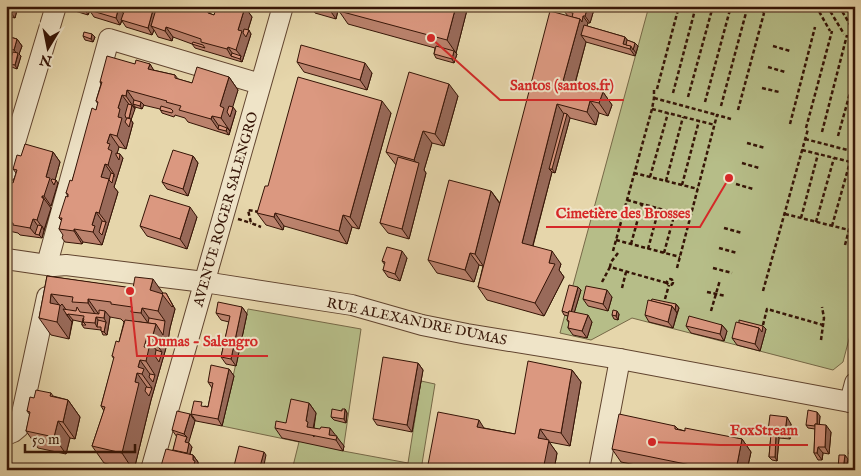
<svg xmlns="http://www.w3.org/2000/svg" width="861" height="476" font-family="'IM FELL English',serif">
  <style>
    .green { fill: #b6bd88; stroke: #766847 }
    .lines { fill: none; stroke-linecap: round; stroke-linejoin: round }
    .minor-casing { stroke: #61442f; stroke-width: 22 }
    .path { stroke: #351406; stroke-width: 2.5; stroke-dasharray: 4 2.5; stroke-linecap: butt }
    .minor { stroke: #efe4c8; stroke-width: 20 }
    .wall { fill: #bc836e; stroke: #351406 }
    .shaded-wall { fill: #996a5a; stroke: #351406 }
    .building { fill: #db9880; stroke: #351406 }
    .labels { text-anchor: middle; stroke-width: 4; stroke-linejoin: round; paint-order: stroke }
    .street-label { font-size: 14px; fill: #351406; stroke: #efe4c8 }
    .leader { fill: none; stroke: #d62828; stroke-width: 2 }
    .callout-dot { fill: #d62828; stroke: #efe4c8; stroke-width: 2 }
    .callout-label { font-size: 15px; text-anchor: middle; font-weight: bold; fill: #d62828; stroke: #efe4c8; stroke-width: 4; stroke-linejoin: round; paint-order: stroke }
  </style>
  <rect width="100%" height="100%" fill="#e6d6ab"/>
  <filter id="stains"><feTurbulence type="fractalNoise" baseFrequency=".004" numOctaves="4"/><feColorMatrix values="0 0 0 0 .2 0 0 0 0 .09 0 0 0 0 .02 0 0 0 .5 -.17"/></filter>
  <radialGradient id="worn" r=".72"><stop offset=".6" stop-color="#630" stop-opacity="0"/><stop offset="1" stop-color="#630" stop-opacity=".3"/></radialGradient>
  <g class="green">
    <path d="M649 6H855V316L843 362 833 370 632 318 591 340 560 333Z"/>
    <path d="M248 309 361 329 343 451 408 463 421 381 435 384 421 470H292L299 442 222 426Z"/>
  </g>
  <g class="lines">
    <g class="minor-casing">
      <g id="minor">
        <path d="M6 172 56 6"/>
        <path d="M6 259 54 266 66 265 204 282 352 305 422 325 467 334 620 359 855 403"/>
        <path d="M47 264 109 39 260 84"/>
        <path d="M850 402 855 383"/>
        <path d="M6 435 13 432 19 427 47 297"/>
        <path d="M151 470 283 6"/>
        <path d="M599 470 620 359"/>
      </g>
    </g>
    <g class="path">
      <path d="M742 6 743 8"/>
      <path d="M753 6 755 11"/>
      <path d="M816 6 830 31"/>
      <path d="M827 6 844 34"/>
      <path d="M839 6 855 33"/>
      <path d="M852 6 855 11"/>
      <path d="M763 13 765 6"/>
      <path d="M773 46 790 51"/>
      <path d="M768 67 785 72"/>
      <path d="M762 88 779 92"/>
      <path d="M657 89 679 6"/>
      <path d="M673 93 696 6"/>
      <path d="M688 97 713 6"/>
      <path d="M654 98 717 115"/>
      <path d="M705 102 731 6"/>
      <path d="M721 106 747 9"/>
      <path d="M652 109 715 125"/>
      <path d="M738 110 764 13"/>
      <path d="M790 124 815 27"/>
      <path d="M806 128 832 31"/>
      <path d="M822 132 847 35"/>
      <path d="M838 136 855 75"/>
      <path d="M805 139 855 152"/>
      <path d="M855 141V140"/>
      <path d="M747 143 765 148"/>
      <path d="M802 150 855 163"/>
      <path d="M742 163 759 168"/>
      <path d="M634 173 698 189"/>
      <path d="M650 177 668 113"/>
      <path d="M666 181 683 117"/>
      <path d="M736 184 753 189"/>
      <path d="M682 185 699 121"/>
      <path d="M627 200 691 217"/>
      <path d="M259 212 248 210 251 223 261 227"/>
      <path d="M785 214 849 230"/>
      <path d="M801 218 818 154"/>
      <path d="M238 219 251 223"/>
      <path d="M816 222 834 158"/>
      <path d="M832 226 850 162"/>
      <path d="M724 228 742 233"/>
      <path d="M616 240 680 257"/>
      <path d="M631 244 642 204"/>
      <path d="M845 245 855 207"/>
      <path d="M719 248 737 253"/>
      <path d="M648 249 659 208"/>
      <path d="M613 251 652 109 654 98V88"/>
      <path d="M618 253 611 262 610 267 667 283"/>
      <path d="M664 253 675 212"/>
      <path d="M677 268 717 115 731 119"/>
      <path d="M713 268 732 273"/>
      <circle cx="670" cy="282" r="3"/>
      <path d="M602 282 610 267"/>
      <path d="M622 288 626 272"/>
      <path d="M763 291 808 129"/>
      <path d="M707 292 726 296"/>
      <path d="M665 299 669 285"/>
      <path d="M711 311 720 280"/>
      <path d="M763 325 767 309 823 325"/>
      <path d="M821 340 824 318 822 307"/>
    </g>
    <use href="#minor" class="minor"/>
  </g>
  <g class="wall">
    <path d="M6 6H18L15 18 6 16Z"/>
    <path d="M72 6H174L182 9 208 10 211 14 214 15 245 7 252 17 248 30 251 34 242 62 195 48 192 44 173 37 172 41 158 37 154 30 152 35 126 27 122 21 120 25 94 17 90 11 88 15 75 11Z"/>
    <path d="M311 6H339L336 19 315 13Z"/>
    <path d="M340 6H468L456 53 457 54 454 63 436 58 434 54 435 48 348 24 339 11Z"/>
    <path d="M565 6H595L590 23H588L587 26 625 37 627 40 635 43 638 46 635 56 586 42 575 84 603 92 612 105 608 116 599 113 596 125 570 118 555 173 552 172 533 246 561 264 559 270 564 277 544 316 487 300 478 287 483 266 479 265 474 282 437 273 428 260 491 191 500 203 568 16 564 11Z"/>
    <path d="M92 34 95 37 93 42 85 40 83 36Z"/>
    <path d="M6 36 17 39 22 46 19 54 21 56 17 69 6 65Z"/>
    <path d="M297 62 372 73 367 90 304 72Z"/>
    <path d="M135 64H150L153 70 175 75 178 79 192 83 229 77 238 90 232 107 236 111 229 135 188 122 185 118 175 115 174 117 162 113 160 109 143 105 142 109 135 107 131 120 133 123 126 149 119 147 117 153 123 158 114 187 118 192 102 245 83 242 82 244 65 242 62 238 63 235 59 229 62 221 59 218 68 197V196L66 193 72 181 98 104 96 101 101 84 100 82Z"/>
    <path d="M458 96 444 146 432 143 424 170 426 173 409 239 388 233 380 223 396 165 386 152Z"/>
    <path d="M391 113 359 229 352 227 347 244 284 226 283 230 266 225 257 213 268 186Z"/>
    <path d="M53 152 60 162 55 180 58 183 51 206H49L51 208 42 238 20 235 18 233 9 231 6 228V206L10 194 7 190 13 183 16 173 13 169Z"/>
    <path d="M193 156 198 163 188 196 167 189 162 182Z"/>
    <path d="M197 217 187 249 147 236 140 226Z"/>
    <path d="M407 258 400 281 388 277 383 270 385 265 382 261Z"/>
    <path d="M47 276 163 293 168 297 175 309 170 328 168 341 151 400 134 470H130L104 463 92 446 104 411 101 406 114 359 112 356 119 342 124 322 121 319 110 317 107 335H103L101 330 84 328 82 325V322L73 320 69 339 51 335 39 318Z"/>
    <path d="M581 290 574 313 592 322 587 338 573 335 568 328 569 323 567 320 568 316 564 315 562 311Z"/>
    <path d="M612 297 608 311 588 306 583 299Z"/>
    <path d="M676 304 679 308 673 328 649 322 645 315Z"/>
    <path d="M242 307 247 314 236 366 226 364 221 357 229 322 221 320 216 313Z"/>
    <path d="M619 314 618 320 614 319 612 315Z"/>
    <path d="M722 325 727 331 724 341 691 333 686 326Z"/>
    <path d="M763 326 766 329 760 351 737 345 732 338Z"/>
    <path d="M418 363 423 370 412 432 377 425 373 419Z"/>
    <path d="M229 369 234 376 222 426 196 421 191 414 205 406 208 407 212 388 208 382Z"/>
    <path d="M572 370 581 382 570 446 549 442 557 453 554 470H427L484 428 515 434Z"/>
    <path d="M51 393 53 396 68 400 80 417 75 439 70 438 66 454 38 448 26 431 30 415 27 411 34 398Z"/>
    <path d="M309 403 316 413 314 428 335 436 344 446 343 451 282 438 275 428 286 423Z"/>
    <path d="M345 409 347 413 346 423 334 420 331 417Z"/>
    <path d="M190 414 195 421 188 443 192 447 190 454 193 455 198 462V465L200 468 199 470H164L161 466 173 450 177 437 172 430Z"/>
    <path d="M820 416 819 425 831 432 829 454 823 453 822 460H818L814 453 815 429 808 428 806 425Z"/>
    <path d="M791 424 790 439 779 438 777 461 772 460 769 457 771 434 768 431Z"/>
    <path d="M675 426 678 429 685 431 742 439 751 452 747 470H660L621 462 612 449Z"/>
    <path d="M855 431V461L849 454Z"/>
  </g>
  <g class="shaded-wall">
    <path d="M12 6H18L15 18 10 12Z"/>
    <path d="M84 6H91L88 15 84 8Z"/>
    <path d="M119 6H126L121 11 124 14 120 25 116 18Z"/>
    <path d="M154 6H161L151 26 154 30 152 35 148 28Z"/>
    <path d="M327 6H339L336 19Z"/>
    <path d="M456 6H468L456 53 447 40Z"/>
    <path d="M588 6H595L590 23 585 16Z"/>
    <path d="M245 7 252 17 246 36 249 30 251 34 242 62 240 59 241 56 236 50 238 30Z"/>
    <path d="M583 16 588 23 586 29 581 35 586 42 572 94 563 81 580 19Z"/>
    <path d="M166 27 173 37 172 41 165 31Z"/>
    <path d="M92 34 95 37 93 42 91 39Z"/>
    <path d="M625 37 630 44 625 47 623 44Z"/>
    <path d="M17 39 22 46 19 54 21 56 17 69 15 65 18 55 14 50Z"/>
    <path d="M635 43 638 46 636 53 633 50Z"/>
    <path d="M631 46 636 53 635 56 630 49Z"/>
    <path d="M228 47 235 57 231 56 227 49Z"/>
    <path d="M10 49 15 56 9 64 7 60Z"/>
    <path d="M454 51 457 54 454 63 452 59Z"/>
    <path d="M365 63 372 73 367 90 360 80Z"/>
    <path d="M150 64 158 77 148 69Z"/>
    <path d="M229 77 238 90 230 116 233 107 236 111 230 131 221 118 220 106Z"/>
    <path d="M449 84 458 96 444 146 435 134Z"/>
    <path d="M127 90 136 103 133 104 135 107V109L126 96Z"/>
    <path d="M603 92 612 105 608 116 599 103Z"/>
    <path d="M122 95 131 107 129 118 132 105 135 109 131 120 133 123 126 149 117 136 118 108Z"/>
    <path d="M382 101 391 113 359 229 350 217Z"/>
    <path d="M590 101 599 113 596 125 587 112Z"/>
    <path d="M141 102 144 105 142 109 140 106Z"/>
    <path d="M557 104 566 117 567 114 570 118 555 173 552 169H549L552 172 530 256 522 243Z"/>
    <path d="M212 116 221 129H218L211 119Z"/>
    <path d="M227 128 230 131 229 135 226 131Z"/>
    <path d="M423 131 432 143 424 170 426 173 409 239 402 229 418 165 414 160Z"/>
    <path d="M110 134 119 147 117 154H120L123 158 114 187 118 192 102 245 93 232 92 225 96 212 105 225 106 222 99 213 101 177 105 164 114 177V174L108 165 107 143Z"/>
    <path d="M53 152 60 162 54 184 56 180 58 183 51 206 44 196 46 177Z"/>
    <path d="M193 156 198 163 188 196 183 189Z"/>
    <path d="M491 191 500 204 484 267 475 254Z"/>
    <path d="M42 196 51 208 44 230 37 220Z"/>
    <path d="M190 207 197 217 187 249 180 239Z"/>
    <path d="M275 213 284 226 283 230 274 217Z"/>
    <path d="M343 215 352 227 347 244 339 231Z"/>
    <path d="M33 219 40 229 35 234 30 228Z"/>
    <path d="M42 226 44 230 42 238 39 235Z"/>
    <path d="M74 229 83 242 82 244 74 231Z"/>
    <path d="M402 251 407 258 400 281 395 274Z"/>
    <path d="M552 251 561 264 559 270 564 277 544 316 535 303 549 263Z"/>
    <path d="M470 253 479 265 474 282 465 270Z"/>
    <path d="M153 279 165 296 166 293 175 309 170 328 168 341 151 400 134 470H133L122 453 135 382 137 373 149 390 152 388 142 374 138 367 140 360 152 377 155 375 146 361 144 347 147 337 159 354 162 352 152 338 156 324 165 321 158 311 150 290Z"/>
    <path d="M578 287 581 290 573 317 571 313Z"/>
    <path d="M607 290 612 297 608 311 603 304Z"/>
    <path d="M51 294 60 306 62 304 67 311 66 314 72 322 69 339 57 322 50 303Z"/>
    <path d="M88 299 100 316 97 317 88 303Z"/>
    <path d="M676 304 679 308 677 313 675 310Z"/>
    <path d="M672 306 677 313 673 328 668 322Z"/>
    <path d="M242 307 247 314 236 366 231 359Z"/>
    <path d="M142 308 154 325 153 330 141 313Z"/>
    <path d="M105 311 110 317 107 335 104 332 106 322 104 318Z"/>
    <path d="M617 311 619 314 618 320 616 316Z"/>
    <path d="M68 314 73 320 72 322 67 315Z"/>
    <path d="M588 315 592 322 587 338 582 331Z"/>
    <path d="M96 317 101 324 97 327 95 323Z"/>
    <path d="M722 325 727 331 724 341 720 334Z"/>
    <path d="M763 326 766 329 760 351 755 344 759 328Z"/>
    <path d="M418 363 423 370 412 432 407 425Z"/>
    <path d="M229 369 234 376 222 426 218 419Z"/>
    <path d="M572 370 581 382 570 446 561 433Z"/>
    <path d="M68 400 80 417 75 439 63 422Z"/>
    <path d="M309 403 316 413 313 429 315 432 314 437 307 427 306 421Z"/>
    <path d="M345 409 347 413 346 423 344 419Z"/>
    <path d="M817 412 820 416 819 429 817 426Z"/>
    <path d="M190 414 195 421 188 445 185 442 187 437 184 434Z"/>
    <path d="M787 417 791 424 790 439 785 432Z"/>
    <path d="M479 420 487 433 477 427Z"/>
    <path d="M58 421 70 438 66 454 54 437Z"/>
    <path d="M826 425 831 432 829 454 825 447Z"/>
    <path d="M330 428 344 446 343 451 336 440 329 435Z"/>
    <path d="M540 429 557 453 554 470H543L538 438Z"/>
    <path d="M776 435 779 438 777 461 775 457Z"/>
    <path d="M742 439 751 452 747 470H736Z"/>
    <path d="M189 443 192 447 188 460 186 456Z"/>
    <path d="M818 447 823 453 822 460 817 453Z"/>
    <path d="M264 452 266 455 263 470H259Z"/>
    <path d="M193 455 198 462V465L200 468 199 470H195L193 468Z"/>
    <path d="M845 455 848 459 846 470H843Z"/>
  </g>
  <g class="building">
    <path d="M6 6H12L10 12 6 10Z"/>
    <path d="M77 6H84V8Z"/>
    <path d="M91 6H119L116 18 89 10Z"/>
    <path d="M123 6H126L124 12 121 11Z"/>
    <path d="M126 6H154L148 28 121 20Z"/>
    <path d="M157 6H174L182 9V6H195L208 10V13L214 15 217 6H242L245 7 238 30 242 31 236 50 228 47 227 49 201 42V39L166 27 165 31 151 26Z"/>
    <path d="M340 6H456L447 40 339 11Z"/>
    <path d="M565 6H588L585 16H583L582 22 580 19 572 17 573 13 564 11Z"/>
    <path d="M550 11 580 19 563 81 603 92 599 103 590 101 587 112 557 104 522 243 552 251 549 263 555 264 535 303 478 287Z"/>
    <path d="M584 25 625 37 623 44 631 46 630 49 581 35Z"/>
    <path d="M244 29 249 30 246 37 243 33Z"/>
    <path d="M84 32 92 34 91 39 83 36Z"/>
    <path d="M6 36 17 39 14 50 10 49 7 60H6Z"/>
    <path d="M627 40 635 43 633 50 631 46 626 45Z"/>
    <path d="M193 42 203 45 205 48 192 44Z"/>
    <path d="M301 45 365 63 360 80 297 62Z"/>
    <path d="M436 46 454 51 452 59 434 54Z"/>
    <path d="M13 52 18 53 15 65 9 64Z"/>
    <path d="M232 53 241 56 240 59 231 56Z"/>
    <path d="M107 56 135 64 136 60 150 64 148 69 175 75V78L192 83 197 67 229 77 220 106 224 108 221 118 212 116 211 119 179 110 181 106 166 102 167 101 127 90 126 96 122 95 118 108 120 109 118 117 122 118 117 136 110 134 107 143 110 144 108 149 112 151 108 165 105 164 101 177 109 179 99 213 96 212 92 225 95 226 93 232 74 229V231L59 229 62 218H59L66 196 68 197V194L66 193 70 180 72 181 92 108 96 110 98 102 96 101 102 82H100Z"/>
    <path d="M409 72 449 84 435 134 423 131 414 160 386 152Z"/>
    <path d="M298 77 382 101 350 217 343 215 339 231 275 213 274 217 257 213 265 186H268Z"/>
    <path d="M134 100 141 102 140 106 133 104Z"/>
    <path d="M128 104 132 105 129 118H126L125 115Z"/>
    <path d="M161 106 171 109 173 111 172 113 160 110Z"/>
    <path d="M229 106 233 107 230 117 227 112Z"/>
    <path d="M564 113 567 114 552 169H549Z"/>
    <path d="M127 118 131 119 129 127 125 122Z"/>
    <path d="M219 125 227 128 226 131 218 129Z"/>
    <path d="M25 144 53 152 46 177 50 178 44 196H42V198H44L37 220 33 219 30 228 13 225V223L6 222V206L11 191 7 190 9 182 13 183 17 170 13 169 17 155 21 156Z"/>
    <path d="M173 150 193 156 183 189 162 182Z"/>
    <path d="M116 153 120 154 119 160 116 155Z"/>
    <path d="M398 157 419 163 402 229 380 223Z"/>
    <path d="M111 173 114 174 112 183 109 180Z"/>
    <path d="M52 179 56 180 54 185 51 180Z"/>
    <path d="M449 180 491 191 475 254 470 253 465 270 428 260Z"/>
    <path d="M150 195 190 207 180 239 140 226Z"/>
    <path d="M102 221 106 222 102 235 99 232Z"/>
    <path d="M38 225 42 226 39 235 35 234Z"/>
    <path d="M387 247 402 251 395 274 383 270 385 262 382 261Z"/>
    <path d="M47 276 133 288 135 277 153 279 150 290 163 294 158 311 142 308 141 313 131 312 132 307 111 304V302L88 299V303L72 302 73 297 51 294 50 303 60 305 57 322 39 318Z"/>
    <path d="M569 285 578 287 571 312 569 311 568 313 562 311Z"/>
    <path d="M586 286 607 290 603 304 583 299Z"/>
    <path d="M163 293H166L173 306 172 307 162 294Z"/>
    <path d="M652 299 676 304 675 310 672 306 651 301Z"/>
    <path d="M648 300 672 306 668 322 645 315Z"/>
    <path d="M218 302 242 307 231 359 221 357 230 316 216 313Z"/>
    <path d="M77 307 80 312 99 314V310L105 311 104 318 96 317 95 323 83 322 84 316 68 314 67 315 63 309 76 311Z"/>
    <path d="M613 310 617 311 616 316 612 315Z"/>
    <path d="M569 311 588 315 582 331 568 328 569 321 567 320Z"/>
    <path d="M689 316 722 325 720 334 686 326Z"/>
    <path d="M83 318 84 319 83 322 86 325H82Z"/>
    <path d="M149 318 165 321 163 335 156 324 138 322 148 323Z"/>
    <path d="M98 320 106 322 104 332 101 331V327H97Z"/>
    <path d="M125 320 156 324 152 338 147 337 144 347 149 348 146 361 140 360 138 367 144 369 142 374 137 373 135 382 139 383 122 453 92 446 105 407 101 406 114 357 112 356 116 341 119 342Z"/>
    <path d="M739 320 763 326 762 332 759 328 739 323Z"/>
    <path d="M736 322 759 328 755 344 732 338Z"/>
    <path d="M156 350 162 352 159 362 155 356Z"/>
    <path d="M383 357 418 363 407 425 373 419Z"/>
    <path d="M528 361 572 370 561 433 540 429 538 438 549 440 543 470H427L438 412 479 420 477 427 515 434Z"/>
    <path d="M211 365 229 369 218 419 191 414 194 401 202 402 201 406 208 407 213 383 208 382Z"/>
    <path d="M150 374 155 375 153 382 149 377Z"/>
    <path d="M146 387 152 388 149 396 145 391Z"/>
    <path d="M36 390 51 393 50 396 68 400 63 422 58 421 54 437 26 431 30 412 27 411 30 397 34 398Z"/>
    <path d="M291 399 309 403 306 421 308 422 307 427 320 429 321 427 330 428 329 435 337 436 336 440 275 428 276 421 286 423Z"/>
    <path d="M332 409 342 411V409H345L344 419 331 417Z"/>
    <path d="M808 410 817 412V424H815V426L806 425Z"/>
    <path d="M177 411 190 414 184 434 172 430Z"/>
    <path d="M619 414 675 426V429L685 431V428L742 439 736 470H715L612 449Z"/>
    <path d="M770 415 787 417 785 432 768 431Z"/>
    <path d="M815 424 826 425 825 447H818L817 453H814Z"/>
    <path d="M851 430 855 431V455L849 454Z"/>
    <path d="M177 434 187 437 185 442 189 443 187 453 173 450Z"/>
    <path d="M771 434 776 435 775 457H769Z"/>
    <path d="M239 446 264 452 259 470H233Z"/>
    <path d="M166 449 193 455V460L195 461 193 468H191L190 470H177L161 466Z"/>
    <path d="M839 455H845L843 470H838Z"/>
    <path d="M811 469 824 470H811Z"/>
  </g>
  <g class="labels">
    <g class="street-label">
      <text transform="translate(225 209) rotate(-74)" y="5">AVENUE ROGER SALENGRO</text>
      <text transform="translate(417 321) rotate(12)" y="5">RUE ALEXANDRE DUMAS</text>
    </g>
  </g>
  <path class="leader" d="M431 38L500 100H624M729 178L700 227H546M130 291L137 356H268M652 442L720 445H808"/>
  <g class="callout-dot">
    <circle cx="431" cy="38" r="5"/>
    <circle cx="729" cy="178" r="5"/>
    <circle cx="130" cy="291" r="5"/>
    <circle cx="652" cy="442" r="5"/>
  </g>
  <g class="callout-label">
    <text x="562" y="90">Santos (santos.fr)</text>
    <text x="623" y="218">Cimetière des Brosses</text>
    <text x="202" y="346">Dumas - Salengro</text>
    <text x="764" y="435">FoxStream</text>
  </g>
  <rect width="861" height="476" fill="none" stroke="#e6d6ab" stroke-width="25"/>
  <rect x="8" y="8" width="846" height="461" fill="none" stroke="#351406" stroke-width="2.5"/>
  <rect x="12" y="12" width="836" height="451" fill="none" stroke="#351406"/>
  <g transform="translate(48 48) rotate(190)" stroke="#efe4c8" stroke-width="4" paint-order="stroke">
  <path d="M0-4L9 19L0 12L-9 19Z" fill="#351406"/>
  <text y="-8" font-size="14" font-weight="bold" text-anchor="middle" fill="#351406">N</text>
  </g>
  <path d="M25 444v8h110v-8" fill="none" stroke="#351406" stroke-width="2.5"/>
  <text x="32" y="444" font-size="15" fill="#351406" stroke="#efe4c8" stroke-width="4" paint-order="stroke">50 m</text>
  <rect width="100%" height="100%" filter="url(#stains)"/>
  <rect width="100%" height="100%" fill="url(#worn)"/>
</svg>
